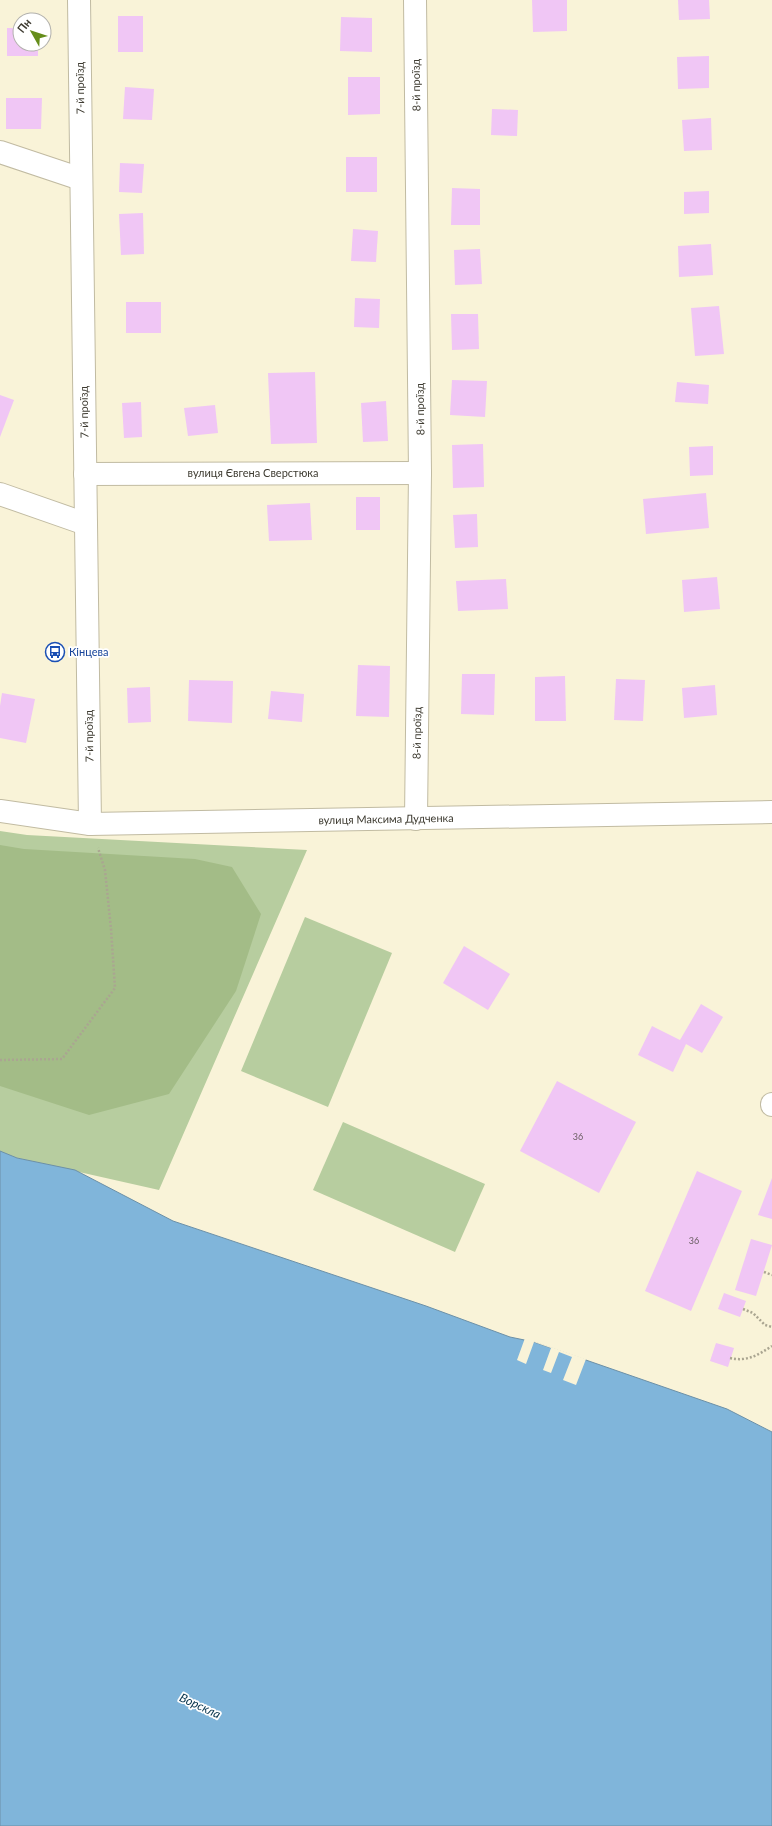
<svg xmlns="http://www.w3.org/2000/svg" width="772" height="1826" font-family="Lato,sans-serif">
  <style>
    .green { fill: #b7cd9f }
    .forest { fill: #a3bc87 }
    .water { fill: #80b5da; stroke: #6c90a7 }
    .pier { fill: #f9f3d8 }
    .building { fill: #f0c6f5 }
    .lines { fill: none; stroke-linecap: round; stroke-linejoin: round }
    .minor-casing { stroke: #c1bba2; stroke-width: 24 }
    .path { stroke: #aaa591; stroke-width: 2.5; stroke-dasharray: 2 2; stroke-linecap: butt }
    .minor { stroke: #fff; stroke-width: 22 }
    .labels { text-anchor: middle; stroke-width: 3.5; stroke-linejoin: round; paint-order: stroke }
    .number-label { font-size: 9px; fill: #6a5e62 }
    .street-label { font-size: 11px; fill: #3e3b31; stroke: #fff }
    .transit-label { font-size: 11px; fill: #164399; stroke: #fff; text-anchor: start }
    .water-label { font-size: 12px; font-style: italic; fill: #05324b; stroke: #fff }
  </style>
  <rect width="100%" height="100%" fill="#f9f3d8"/>
  <g class="green">
    <path d="M0 831 27 835 307 850 159 1190 17 1158 0 1152Z"/>
    <path d="M305 917 392 953 328 1107 241 1071Z"/>
    <path d="M343 1122 485 1184 455 1252 313 1190Z"/>
  </g>
  <path class="forest" d="M0 845 24 849 195 859 232 867 261 914 236 991 169 1094 89 1115 0 1086Z"/>
  <path class="water" d="M0 1151 17 1158 75 1170 173 1221 426 1306 510 1337 534 1342 727 1409 772 1432V1826H0Z"/>
  <path class="pier" d="M525 1338 586 1359 576 1385 563 1380 572 1357 559 1352 551 1373 543 1370 551 1348 534 1342 526 1364 517 1360Z"/>
  <g class="building">
    <path d="M532 0H567V31L533 32Z"/>
    <path d="M678 0H709L710 19 679 20Z"/>
    <rect x="118" y="16" width="25" height="36"/>
    <path d="M341 17 372 18V52L340 51Z"/>
    <path d="M7 28H20V44H38V56H7Z"/>
    <path d="M709 56V88L678 89 677 57Z"/>
    <path d="M348 77H380V114L348 115Z"/>
    <path d="M125 87 154 89 152 120 123 119Z"/>
    <path d="M6 98H42L41 129H6Z"/>
    <path d="M492 109 518 110 517 136 491 135Z"/>
    <path d="M711 118 712 150 684 151 682 120Z"/>
    <rect x="346" y="157" width="31" height="35"/>
    <path d="M120 163 144 164 142 193 119 192Z"/>
    <path d="M452 188 480 189V225H451Z"/>
    <path d="M709 191V213L684 214V192Z"/>
    <path d="M143 213 144 254 121 255 119 214Z"/>
    <path d="M353 229 378 231 376 262 351 261Z"/>
    <path d="M711 244 713 275 679 277 678 246Z"/>
    <path d="M480 249 482 284 455 285 454 250Z"/>
    <path d="M355 298 380 299 379 328 354 327Z"/>
    <rect x="126" y="302" width="35" height="31"/>
    <path d="M719 306 724 354 695 356 691 308Z"/>
    <path d="M451 314H478L479 349 452 350Z"/>
    <path d="M315 372 317 443 271 444 268 373Z"/>
    <path d="M452 380 487 381 485 417 450 415Z"/>
    <path d="M677 382 709 385 708 404 675 402Z"/>
    <path d="M0 395 14 400 0 437Z"/>
    <path d="M386 401 388 441 363 442 361 403Z"/>
    <path d="M141 402 142 437 124 438 122 403Z"/>
    <path d="M215 405 218 433 188 436 184 408Z"/>
    <path d="M483 444 484 487 453 488 452 445Z"/>
    <path d="M713 446V475L690 476 689 447Z"/>
    <path d="M706 493 709 528 646 534 643 499Z"/>
    <rect x="356" y="497" width="24" height="33"/>
    <path d="M310 503 312 540 269 541 267 505Z"/>
    <path d="M477 514 478 547 455 548 453 515Z"/>
    <path d="M717 577 720 609 684 612 682 580Z"/>
    <path d="M506 579 508 609 458 611 456 581Z"/>
    <path d="M358 665 390 666 389 717 356 716Z"/>
    <path d="M462 674H495L494 715 461 714Z"/>
    <path d="M565 676 566 721H535V677Z"/>
    <path d="M616 679 645 680 643 721 614 720Z"/>
    <path d="M189 680 233 681 232 723 188 721Z"/>
    <path d="M715 685 717 715 684 718 682 688Z"/>
    <path d="M150 687 151 722 128 723 127 688Z"/>
    <path d="M271 691 304 694 302 722 268 719Z"/>
    <path d="M2 693 35 699 26 743 0 738V706Z"/>
    <path d="M464 946 510 974 488 1010 443 983Z"/>
    <path d="M701 1004 723 1017 702 1053 686 1044 673 1072 638 1055 652 1026 680 1040Z"/>
    <path d="M557 1081 636 1122 599 1193 520 1151Z"/>
    <path d="M697 1171 742 1191 691 1311 645 1291Z"/>
    <path d="M772 1178V1219L758 1215Z"/>
    <path d="M751 1239 772 1245 756 1296 735 1290Z"/>
    <path d="M724 1293 746 1301 740 1317 718 1309Z"/>
    <path d="M716 1343 734 1348 728 1367 710 1361Z"/>
  </g>
  <g class="lines">
    <g class="minor-casing">
      <g id="minor">
        <path d="M79 0 90 824"/>
        <path d="M415 0 420 473 416 819"/>
        <path d="M0 152 81 179"/>
        <path d="M85 474 420 473"/>
        <path d="M0 494 86 524"/>
        <path d="M0 811 90 824 772 812"/>
        <path d="M772 1105V1104"/>
      </g>
    </g>
    <g class="path">
      <path d="M0 1060 62 1059 115 988 111 929 105 870 98 848"/>
      <path d="M764 1272 772 1275"/>
      <path d="M743 1309 753 1313 765 1325 772 1327"/>
      <path d="M730 1358C747 1362 758 1355 772 1346"/>
    </g>
    <use href="#minor" class="minor"/>
  </g>
  <defs>
    <g id="bus-ring" transform="scale(1)"><circle r="9.5" fill="#fff" stroke="#1a4fb4" stroke-width="1.5"/><path d="M-5-6H5V4H4V6H2V4H-2V6H-4V4H-5ZM-3.5-4V0h7V-4ZM-3.5 1.2v1.5H-2V1.2ZM2 1.2v1.5H3.5V1.2Z" fill="#1a4fb4"/></g>
  </defs>
  <g fill-rule="evenodd">
    <use href="#bus-ring" x="55" y="652"/>
  </g>
  <g class="labels">
    <g class="number-label">
      <text x="578" y="1140">36</text>
      <text x="694" y="1244">36</text>
    </g>
    <g class="street-label">
      <text transform="translate(416 85) rotate(-91)" y="4">8-й проїзд</text>
      <text transform="translate(80 88) rotate(-91)" y="4">7-й проїзд</text>
      <text transform="translate(420 409) rotate(-91)" y="4">8-й проїзд</text>
      <text transform="translate(84 412) rotate(-91)" y="4">7-й проїзд</text>
      <text x="253" y="477">вулиця Євгена Сверстюка</text>
      <text transform="translate(417 733) rotate(-89)" y="4">8-й проїзд</text>
      <text transform="translate(89 736) rotate(-91)" y="4">7-й проїзд</text>
      <text transform="translate(386 819) rotate(-1)" y="4">вулиця Максима Дудченка</text>
    </g>
    <g class="transit-label">
      <text x="69" y="656">Кінцева</text>
    </g>
    <g class="water-label">
      <text transform="translate(200 1706) rotate(25)" y="4">Ворскла</text>
    </g>
  </g>
  <g transform="translate(32 32) rotate(309)"><circle r="19" fill="#ffffff" stroke="#b2b1ad"/>
  <path d="M0-3L7 15L0 10L-7 15Z" fill="#658d1a"/>
  <text y="-6" font-size="11" font-weight="bold" text-anchor="middle" fill="#3e3b31">Пн</text>
  </g>
</svg>
